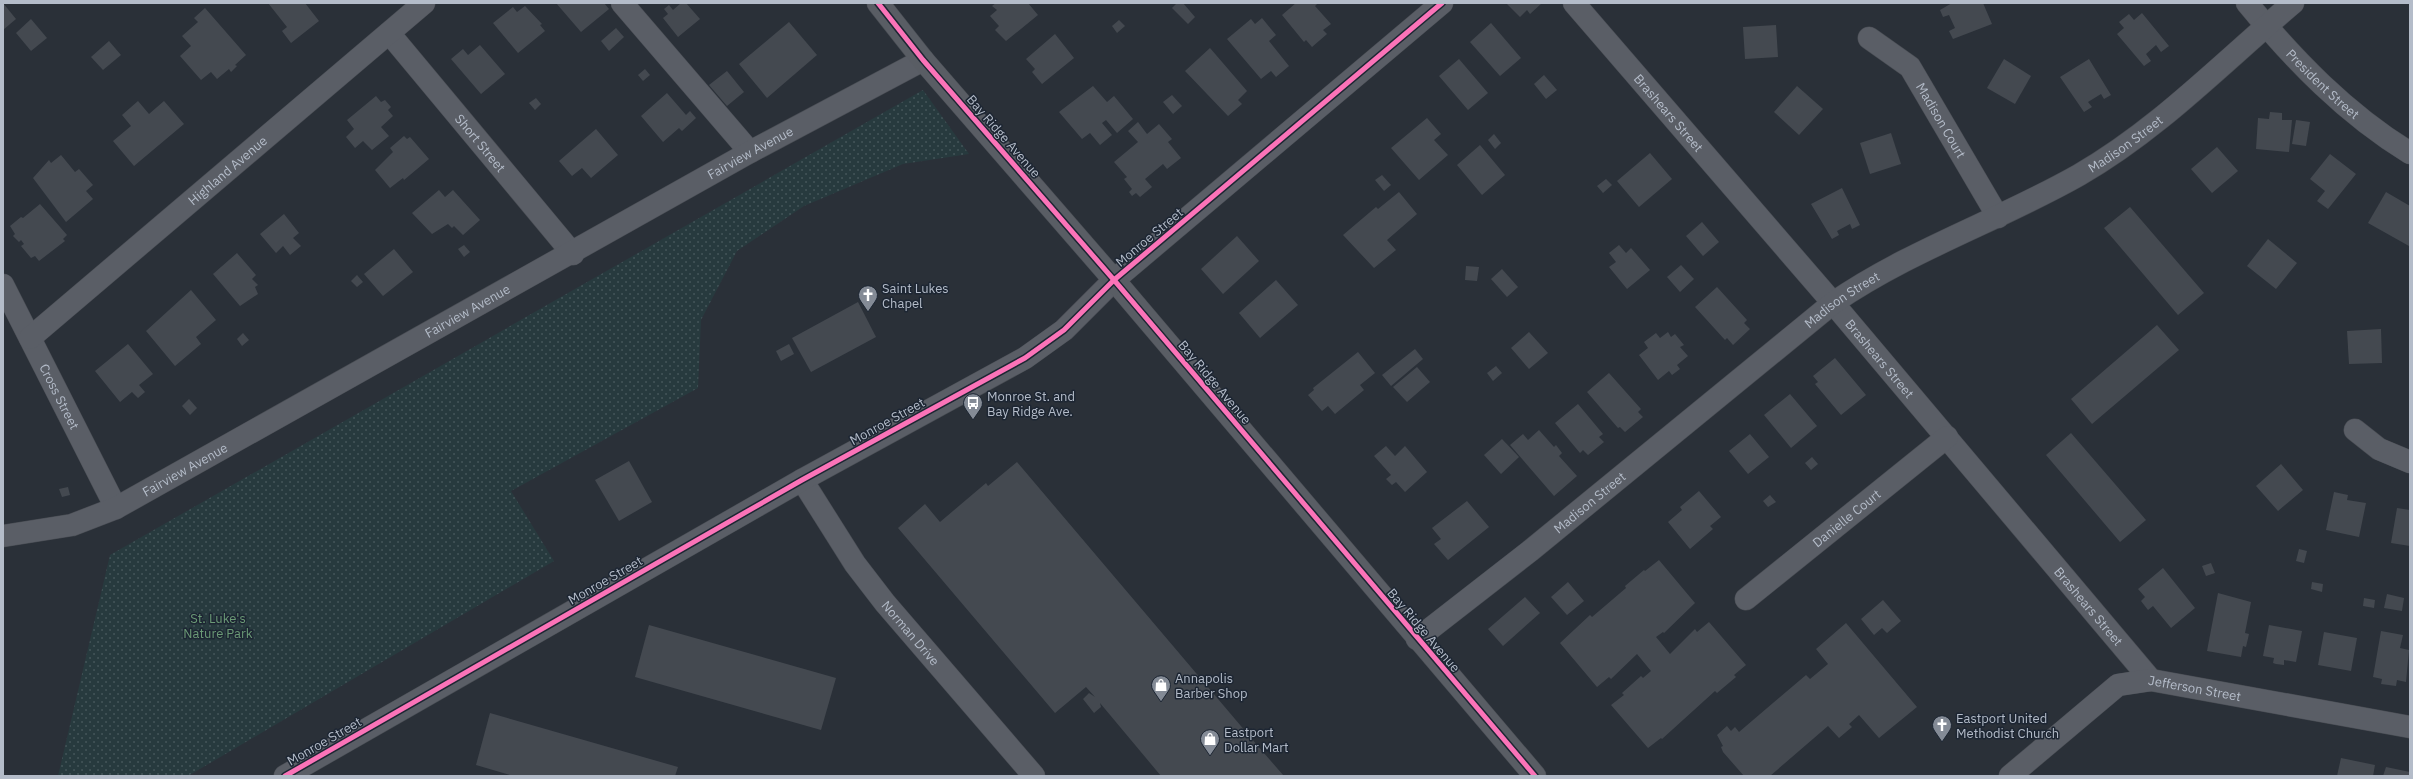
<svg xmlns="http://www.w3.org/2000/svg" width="2413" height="779" font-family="'IBM Plex Sans',sans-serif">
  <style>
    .park { fill: url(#park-dots) }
    .building { fill: #444950 }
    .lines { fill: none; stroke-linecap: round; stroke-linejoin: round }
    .street-casing { stroke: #484c53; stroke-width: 23 }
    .secondary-casing { stroke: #484c53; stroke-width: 23 }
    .street { stroke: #5a5e66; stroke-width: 22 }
    .secondary { stroke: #595d64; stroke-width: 22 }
    .cycleway-casing { stroke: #1d2633; stroke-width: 8 }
    .cycleway { stroke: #fb73b8; stroke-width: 5 }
    .labels { text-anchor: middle; stroke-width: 3; stroke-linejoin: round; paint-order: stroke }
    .street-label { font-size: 13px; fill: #b4bcc9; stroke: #1d2633 }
    .poi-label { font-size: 13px; fill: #b4bcc9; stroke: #1d2633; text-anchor: start }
    .park-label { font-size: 13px; fill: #6b9a76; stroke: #1d2633 }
  </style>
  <defs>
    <pattern id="park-dots" width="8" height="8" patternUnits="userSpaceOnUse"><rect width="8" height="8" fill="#273a3e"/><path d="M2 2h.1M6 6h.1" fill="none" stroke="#445559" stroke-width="1.8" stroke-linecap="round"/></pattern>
  </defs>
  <rect width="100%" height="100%" fill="#2a3038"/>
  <path class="park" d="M923 90 969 154 903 164 804 206 737 251 701 320 698 388 511 491 554 561 188 776H58L110 555Z"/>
  <g class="building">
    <path d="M3 3 16 19 3 30Z"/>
    <path d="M268 3H305L319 21 291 43 282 31 287 27Z"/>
    <path d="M556 3H604L609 9 581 32Z"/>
    <path d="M681 3H686L700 19 678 37 663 18 668 14 664 9 669 5 673 10Z"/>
    <path d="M996 3H1028L1038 15 1006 41 995 30 999 26 990 16 997 10 992 6Z"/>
    <path d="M1177 3H1183L1195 17 1188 24 1172 8Z"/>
    <path d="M1296 3H1318L1315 6 1331 24 1323 30 1327 34 1312 47 1306 40 1304 42 1282 15Z"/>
    <path d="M1506 3H1542L1530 14 1527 10 1520 17Z"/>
    <path d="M1952 3H1983L1992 24 1953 39 1949 31 1955 28 1949 15 1943 17 1940 10Z"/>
    <path d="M525 6 542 24 540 25 545 31 518 53 493 23 513 7 517 12Z"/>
    <path d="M205 8 246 55 235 65 237 66 231 72 229 69 217 79 211 72 201 80 180 56 191 46 182 36 198 22 194 18Z"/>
    <path d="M2142 13 2169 46 2161 52 2156 45 2146 54 2151 61 2144 66 2117 34 2124 28 2119 22 2129 14 2134 20Z"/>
    <path d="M1262 18 1276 35 1269 41 1289 66 1276 77 1271 71 1261 79 1227 39 1251 19 1255 24Z"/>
    <path d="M31 19 47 38 31 51 16 33Z"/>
    <path d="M1119 20 1125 26 1117 33 1112 26Z"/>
    <path d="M789 22 817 55 767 98 739 64Z"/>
    <path d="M1491 23 1521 58 1500 76 1470 42Z"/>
    <path d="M1776 25 1778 57 1745 59 1743 27Z"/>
    <path d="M616 28 624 37 609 51 601 41Z"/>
    <path d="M1055 34 1074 58 1042 84 1032 72 1035 69 1026 59Z"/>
    <path d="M109 41 121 55 103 70 91 57Z"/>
    <path d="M480 45 505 74 481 94 451 59 463 49 468 55Z"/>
    <path d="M1210 48 1247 91 1238 100 1242 104 1228 116 1185 71Z"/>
    <path d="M1459 59 1488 93 1468 110 1439 76Z"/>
    <path d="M2004 59 2031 76 2015 104 1987 88Z"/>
    <path d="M2089 59 2111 95 2104 99 2101 94 2088 102 2092 107 2084 112 2060 77Z"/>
    <path d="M645 69 650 75 643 81 638 75Z"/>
    <path d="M727 71 744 92 727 106 709 85Z"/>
    <path d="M1544 75 1557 90 1546 99 1534 84Z"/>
    <path d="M1093 86 1107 102 1114 96 1133 119 1117 133 1106 120 1102 123 1112 135 1100 145 1090 133 1082 139 1059 112Z"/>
    <path d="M1797 86 1823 109 1799 135 1774 112Z"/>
    <path d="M667 93 686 115 690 111 696 118 682 131 679 128 663 142 641 116Z"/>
    <path d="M1172 95 1182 106 1173 114 1163 102Z"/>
    <path d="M376 96 381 102 385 100 391 107 388 110 393 116 381 127 389 136 372 150 363 141 355 148 346 137 354 129 347 120Z"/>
    <path d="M536 98 541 104 535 110 529 103Z"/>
    <path d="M138 101 149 114 164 101 184 124 134 166 113 141 131 126 122 115Z"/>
    <path d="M2270 112 2282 113V120H2292L2289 152 2256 149 2258 118 2269 119Z"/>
    <path d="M1427 118 1441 134 1434 140 1448 155 1419 180 1391 148Z"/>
    <path d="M2296 120 2310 122 2306 146 2292 144Z"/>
    <path d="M1138 122 1147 134 1159 124 1172 139 1168 142 1181 158 1167 169 1163 164 1145 179 1152 187 1140 197 1136 193 1132 196 1129 192 1132 189 1124 179 1127 177 1114 162 1138 142 1128 131Z"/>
    <path d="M596 129 618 155 591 178 582 168 572 176 559 161Z"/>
    <path d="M1891 133 1901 164 1870 174 1860 143Z"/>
    <path d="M1494 134 1501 143 1495 149 1488 140Z"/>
    <path d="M404 136 407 139 410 137 429 159 404 180 403 178 390 188 375 170 393 152 390 148Z"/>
    <path d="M1480 145 1505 175 1482 195 1457 165Z"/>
    <path d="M2217 147 2238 171 2212 193 2191 169Z"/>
    <path d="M1650 153 1672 179 1639 207 1617 181Z"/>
    <path d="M2330 154 2356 174 2328 209 2317 201 2325 191 2310 179Z"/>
    <path d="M61 155 75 172 79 169 93 185 86 191 93 199 66 222 33 178 49 160 51 163Z"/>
    <path d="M1382 175 1391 185 1384 191 1375 180Z"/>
    <path d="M1606 179 1612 185 1603 193 1597 186Z"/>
    <path d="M1842 188 1860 225 1852 229 1850 224 1837 231 1839 235 1832 239 1811 204Z"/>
    <path d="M439 190 445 197 453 190 480 220 463 235 454 226 452 228 448 224 432 234 412 213Z"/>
    <path d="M1399 192 1417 214 1387 240 1396 250 1374 268 1343 235 1376 207 1378 209Z"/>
    <path d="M2386 192 2410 206 2409 246 2368 223Z"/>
    <path d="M40 204 67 235 63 239 65 241 39 261 35 256 31 258 21 246 24 244 21 240 19 242 13 236 15 234 10 226 21 217 23 218Z"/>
    <path d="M2130 207 2204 293 2178 315 2104 228Z"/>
    <path d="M284 214 299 233 293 238 301 246 290 255 283 246 276 253 260 234Z"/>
    <path d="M1702 222 1719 242 1703 256 1686 236Z"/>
    <path d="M1237 236 1259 261 1223 294 1201 269Z"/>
    <path d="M2268 239 2297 263 2276 289 2247 266Z"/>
    <path d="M464 245 470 252 464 257 458 249Z"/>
    <path d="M1619 245 1626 253 1631 248 1650 270 1627 289 1609 267 1616 262 1609 253Z"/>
    <path d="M394 249 413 272 383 296 364 274Z"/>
    <path d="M237 253 256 275 252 279 258 285 255 287 258 294 240 306 213 274Z"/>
    <path d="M1681 265 1694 279 1680 292 1667 277Z"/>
    <path d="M1466 266 1479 267 1477 281 1465 280Z"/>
    <path d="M1502 269 1518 287 1507 297 1491 279Z"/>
    <path d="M357 275 363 282 357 287 351 281Z"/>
    <path d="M1276 280 1298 305 1260 338 1239 313Z"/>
    <path d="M1717 287 1747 320 1744 323 1750 329 1733 345 1727 338 1725 340 1695 307Z"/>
    <path d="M191 290 216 320 196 337 201 344 175 366 146 331Z"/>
    <path d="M858 302 876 337 811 372 792 338Z"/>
    <path d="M2157 325 2179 350 2092 424 2071 399Z"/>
    <path d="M2381 329 2382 363 2349 364 2347 331Z"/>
    <path d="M1529 332 1548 353 1529 369 1511 348Z"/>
    <path d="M1668 332 1671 337 1675 334 1684 345 1680 347 1688 356 1677 365 1680 369 1672 375 1669 371 1658 380 1639 355 1648 348 1644 342 1656 333 1660 338Z"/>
    <path d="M243 333 249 340 242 346 237 339Z"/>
    <path d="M128 344 153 374 139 385 145 392 138 398 132 392 120 402 95 371Z"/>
    <path d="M789 344 794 354 781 361 776 351Z"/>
    <path d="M1415 349 1423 359 1391 386 1382 375Z"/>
    <path d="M1358 352 1375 373 1360 385 1364 390 1335 414 1328 406 1322 411 1308 395 1314 390 1313 388Z"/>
    <path d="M1835 358 1866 395 1841 415 1815 384 1818 382 1813 376Z"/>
    <path d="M1496 366 1502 373 1493 381 1487 373Z"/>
    <path d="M1417 367 1430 382 1407 402 1393 387Z"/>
    <path d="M1609 373 1641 409 1638 412 1643 417 1625 432 1620 427 1618 428 1587 392Z"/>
    <path d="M1790 394 1817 426 1791 448 1764 415Z"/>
    <path d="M189 399 197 408 190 415 182 406Z"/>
    <path d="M1578 404 1603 434 1599 437 1604 442 1588 455 1583 450 1580 453 1555 423Z"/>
    <path d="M1539 430 1554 447 1556 445 1562 453 1559 456 1577 476 1554 496 1510 445 1523 434 1528 440Z"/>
    <path d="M2071 433 2146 520 2120 542 2046 455Z"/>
    <path d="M1750 434 1769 457 1748 474 1729 451Z"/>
    <path d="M1502 439 1519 457 1501 474 1484 455Z"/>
    <path d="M1386 446 1395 456 1405 446 1427 472 1405 492 1396 482 1392 485 1386 479 1391 475 1374 456Z"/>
    <path d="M1812 457 1818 464 1811 470 1805 463Z"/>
    <path d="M629 461 652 502 619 521 595 480Z"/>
    <path d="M1017 462 1263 752 1284 776H1161L1100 703 1101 707 1094 713 1083 699 1089 693 1095 697 1086 687 1055 713 898 528 925 504 940 522 986 483 988 486Z"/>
    <path d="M2281 464 2303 490 2278 511 2256 486Z"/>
    <path d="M68 487 70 495 62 497 59 489Z"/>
    <path d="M1699 491 1721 517 1710 526 1713 529 1690 549 1668 522 1682 510 1680 507Z"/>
    <path d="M2334 492 2348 495 2347 500 2366 503 2359 537 2326 530Z"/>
    <path d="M1770 495 1776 502 1768 507 1763 501Z"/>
    <path d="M1467 501 1489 527 1448 560 1434 544 1441 539 1432 528Z"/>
    <path d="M2397 508 2410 510V546L2391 543Z"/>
    <path d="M2299 549 2307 551 2304 563 2296 561Z"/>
    <path d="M1659 560 1695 603 1664 633 1663 632 1656 637 1670 654 1695 629 1697 632 1709 622 1746 665 1734 675 1736 677 1717 693 1715 691 1662 739 1661 738 1648 748 1611 705 1624 695 1622 693 1641 676 1643 678 1651 671 1637 654 1611 679 1609 677 1597 687 1560 643 1590 615 1592 617 1626 588 1625 586 1644 570 1645 571Z"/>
    <path d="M2211 563 2215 573 2206 576 2202 566Z"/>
    <path d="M2163 568 2195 608 2171 628 2153 606 2148 610 2141 601 2145 597 2138 589Z"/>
    <path d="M1568 582 1584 601 1567 615 1551 597Z"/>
    <path d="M2312 582 2323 584 2322 592 2311 589Z"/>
    <path d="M2218 593 2251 602 2245 633 2249 634 2246 647 2243 646 2241 657 2207 651Z"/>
    <path d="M2387 594 2404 598 2402 611 2384 608Z"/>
    <path d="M1525 597 1540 613 1503 646 1488 629Z"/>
    <path d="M2364 598 2375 600 2374 608 2363 606Z"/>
    <path d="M1883 600 1901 621 1887 633 1882 628 1874 635 1861 619Z"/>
    <path d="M1846 623 1917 707 1879 738 1859 715 1849 724 1852 727 1839 738 1828 726 1770 776H1744L1723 752 1721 747 1723 746 1717 735 1727 726 1731 731 1735 727 1739 732 1806 675 1810 679 1828 664 1816 649Z"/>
    <path d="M649 625 836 678 821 730 635 677Z"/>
    <path d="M2269 625 2302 631 2296 662 2284 660V665L2276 664 2273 663 2274 658 2263 656Z"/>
    <path d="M2381 631 2403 635 2400 648 2409 650 2406 682 2397 680 2396 686 2381 684 2382 679 2373 677Z"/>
    <path d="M2324 632 2357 638 2351 671 2318 665Z"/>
    <path d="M490 713 678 767 675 776H513L476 765Z"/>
    <path d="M2341 758 2375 765 2373 776H2337Z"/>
    <path d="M2386 767 2410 772V776H2383Z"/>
  </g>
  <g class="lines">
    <g class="street-casing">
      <g id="street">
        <path d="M622 3 750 152"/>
        <path id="s1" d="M1574 3 1833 303 2151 680"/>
        <path id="s2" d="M2247 3C2294 60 2346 114 2410 153"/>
        <path id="s3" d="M389 33 573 254"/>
        <path id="s4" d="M1869 38 1910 67 1998 217"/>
        <path id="s5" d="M3 285 116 508"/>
        <path id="s6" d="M30 338 424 3"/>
        <path d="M2355 430 2379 449 2410 462"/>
        <path id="s7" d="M802 480 855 564 885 603 1034 776"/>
        <path id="s8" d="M3 536 72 525 116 508 750 152 923 60"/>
        <path id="s9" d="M1746 599 1947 437"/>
        <path id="s10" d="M1417 639 1530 551 1833 303C1910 250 1998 221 2079 175 2159 129 2223 62 2293 3"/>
        <path d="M285 776 802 480 1025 358 1064 330 1114 280 1442 3"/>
        <path id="s11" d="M2010 776 2118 685 2151 680 2410 727"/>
      </g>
    </g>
    <g class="secondary-casing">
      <path id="secondary" d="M878 3 923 60 1114 280 1535 776"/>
    </g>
    <use href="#street" class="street"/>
    <use href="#secondary" class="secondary"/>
    <g class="cycleway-casing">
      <g id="cycleway">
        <path d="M878 3 923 60 1114 280 1535 776"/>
        <path d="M285 776 802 480 1025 358 1064 330 1114 280 1442 3"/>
      </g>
    </g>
    <use href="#cycleway" class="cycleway"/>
  </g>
  <defs>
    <g id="church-pin" transform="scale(1)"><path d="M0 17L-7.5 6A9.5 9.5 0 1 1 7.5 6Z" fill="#848b96" stroke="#1d2633"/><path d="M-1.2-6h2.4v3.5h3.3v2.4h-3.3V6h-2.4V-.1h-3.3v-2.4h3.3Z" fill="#fff"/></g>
    <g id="bus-pin" transform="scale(1)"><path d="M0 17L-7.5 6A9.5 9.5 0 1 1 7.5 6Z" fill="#848b96" stroke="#1d2633"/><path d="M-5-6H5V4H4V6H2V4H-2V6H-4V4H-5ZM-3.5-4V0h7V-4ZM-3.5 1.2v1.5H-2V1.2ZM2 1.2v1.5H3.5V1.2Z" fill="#fff"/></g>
    <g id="shop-pin" transform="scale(1)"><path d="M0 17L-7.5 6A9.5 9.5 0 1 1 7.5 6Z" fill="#848b96" stroke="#1d2633"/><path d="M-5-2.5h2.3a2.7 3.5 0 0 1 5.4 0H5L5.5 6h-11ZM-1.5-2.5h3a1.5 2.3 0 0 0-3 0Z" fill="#fff"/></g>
  </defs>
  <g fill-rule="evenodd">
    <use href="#church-pin" x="868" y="295"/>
    <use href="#bus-pin" x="973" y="403"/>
    <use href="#shop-pin" x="1161" y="685"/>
    <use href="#church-pin" x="1942" y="725"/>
    <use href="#shop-pin" x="1210" y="739"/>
  </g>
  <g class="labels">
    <g class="street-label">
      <text dy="5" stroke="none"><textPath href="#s2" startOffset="111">President Street</textPath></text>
      <text dy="5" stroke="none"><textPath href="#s1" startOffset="145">Brashears Street</textPath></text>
      <text dy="5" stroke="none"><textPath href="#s4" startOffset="112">Madison Court</textPath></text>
      <text transform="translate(1004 136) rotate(49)" y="5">Bay Ridge Avenue</text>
      <text dy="5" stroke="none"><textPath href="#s3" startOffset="143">Short Street</textPath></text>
      <text dy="5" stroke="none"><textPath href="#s10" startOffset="868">Madison Street</textPath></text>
      <text dy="5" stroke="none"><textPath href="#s8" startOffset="844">Fairview Avenue</textPath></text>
      <text dy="5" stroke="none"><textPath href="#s6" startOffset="259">Highland Avenue</textPath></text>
      <text transform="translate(1149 237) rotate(-40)" y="5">Monroe Street</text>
      <text dy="5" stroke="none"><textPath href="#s10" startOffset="544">Madison Street</textPath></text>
      <text dy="5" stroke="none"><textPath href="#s8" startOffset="520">Fairview Avenue</textPath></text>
      <text dy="5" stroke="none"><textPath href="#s1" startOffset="469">Brashears Street</textPath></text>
      <text transform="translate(1215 382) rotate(50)" y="5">Bay Ridge Avenue</text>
      <text dy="5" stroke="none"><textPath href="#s5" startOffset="125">Cross Street</textPath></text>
      <text transform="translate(887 421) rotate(-29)" y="5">Monroe Street</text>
      <text dy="5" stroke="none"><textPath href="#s8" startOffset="196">Fairview Avenue</textPath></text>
      <text dy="5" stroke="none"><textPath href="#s10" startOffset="220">Madison Street</textPath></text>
      <text dy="5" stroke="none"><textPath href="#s9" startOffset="129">Danielle Court</textPath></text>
      <text transform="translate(605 580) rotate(-30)" y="5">Monroe Street</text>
      <text dy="5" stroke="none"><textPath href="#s1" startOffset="793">Brashears Street</textPath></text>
      <text transform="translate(1424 630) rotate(50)" y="5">Bay Ridge Avenue</text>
      <text dy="5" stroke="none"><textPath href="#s7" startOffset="188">Norman Drive</textPath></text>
      <text dy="5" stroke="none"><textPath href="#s11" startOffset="219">Jefferson Street</textPath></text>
      <text transform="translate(324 741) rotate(-30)" y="5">Monroe Street</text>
    </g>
    <g class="poi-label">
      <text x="882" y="293">Saint Lukes<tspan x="882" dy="15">Chapel</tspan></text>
      <text x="987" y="401">Monroe St. and<tspan x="987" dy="15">Bay Ridge Ave.</tspan></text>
      <text x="1175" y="683">Annapolis<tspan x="1175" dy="15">Barber Shop</tspan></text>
      <text x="1956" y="723">Eastport United<tspan x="1956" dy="15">Methodist Church</tspan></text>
      <text x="1224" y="737">Eastport<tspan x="1224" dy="15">Dollar Mart</tspan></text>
    </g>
    <g class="park-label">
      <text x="218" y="623">St. Luke's<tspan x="218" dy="15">Nature Park</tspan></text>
    </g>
  </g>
  <rect width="2413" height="779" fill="none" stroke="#b4bcc9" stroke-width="8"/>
</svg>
